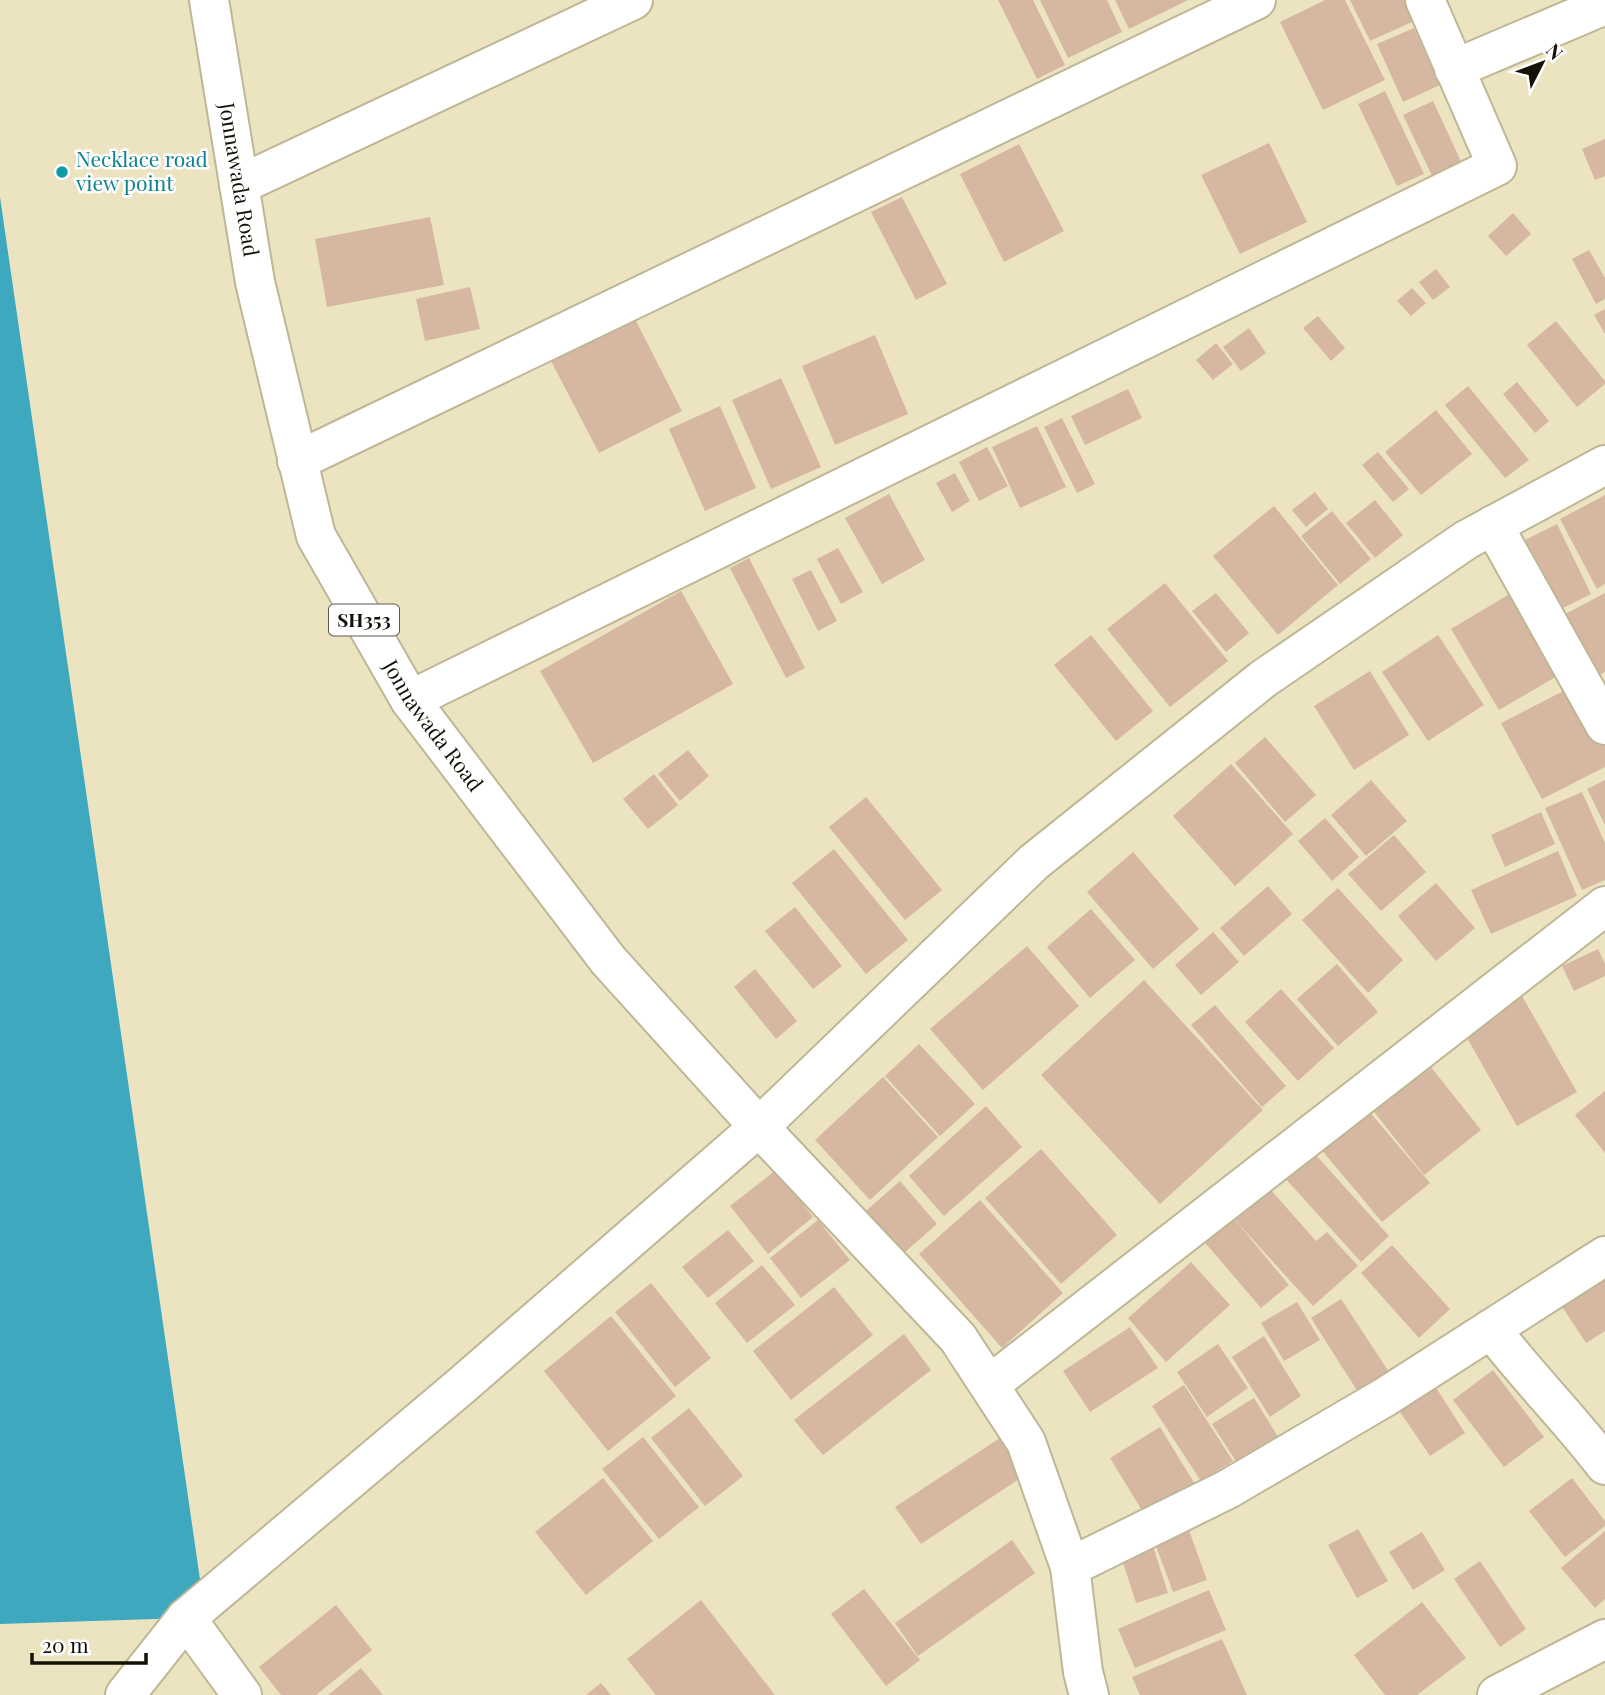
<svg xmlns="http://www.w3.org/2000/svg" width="1605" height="1695" font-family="'Playfair Display',serif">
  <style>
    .water { fill: #3ea8bf }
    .building { fill: #d6b7a2 }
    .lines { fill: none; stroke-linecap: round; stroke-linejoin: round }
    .minor-casing { stroke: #beb695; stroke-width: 42 }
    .major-casing { stroke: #beb695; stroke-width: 42 }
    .minor { stroke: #fff; stroke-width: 38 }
    .major { stroke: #fff; stroke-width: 38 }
    .culture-dot { fill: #0f9aa8; stroke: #fff; stroke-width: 2.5 }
    .labels { text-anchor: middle; stroke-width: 5; stroke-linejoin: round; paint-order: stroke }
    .shield { fill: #fff; stroke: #5a5951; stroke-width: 2 }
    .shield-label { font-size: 19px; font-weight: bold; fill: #141206 }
    .culture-label { font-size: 21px; fill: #0d838f; stroke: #fff; text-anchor: start }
    .street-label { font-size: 21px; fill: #141206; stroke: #fff }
  </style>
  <rect width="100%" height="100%" fill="#ece4c1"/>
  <path class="water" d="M0 197 205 1614 186 1618 0 1624Z"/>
  <g class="building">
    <path d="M998 0H1033L1065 65 1037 79Z"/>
    <path d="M1040 0H1107L1122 32 1068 58Z"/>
    <path d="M1115 0H1188L1129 29Z"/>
    <path d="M1325 0H1345L1385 80 1323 110 1280 22Z"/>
    <path d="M1350 0H1405L1414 21 1370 41Z"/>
    <path d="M1414 28 1440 85 1403 102 1377 44Z"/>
    <path d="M1385 91 1424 174 1397 186 1358 104Z"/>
    <path d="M1433 101 1465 170 1436 184 1403 115Z"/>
    <path d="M1605 139V176L1595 180 1582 149Z"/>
    <path d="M1269 143 1307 222 1240 254 1201 175Z"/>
    <path d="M1019 144 1064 231 1004 262 960 174Z"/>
    <path d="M902 197 947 284 916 300 871 212Z"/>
    <path d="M1513 213 1531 234 1506 256 1488 236Z"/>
    <path d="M430 217 444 285 327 307 315 239Z"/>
    <path d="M1589 250 1605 278V299L1596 304 1572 259Z"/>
    <path d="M1436 269 1450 287 1433 300 1419 282Z"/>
    <path d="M470 287 480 329 425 341 416 299Z"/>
    <path d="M1412 288 1426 303 1411 316 1397 301Z"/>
    <path d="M1605 309V334L1594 315Z"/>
    <path d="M1318 316 1345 348 1331 361 1303 328Z"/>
    <path d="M635 319 682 411 599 453 551 361Z"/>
    <path d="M1556 321 1605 381V384L1577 407 1527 345Z"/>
    <path d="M1249 328 1266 353 1241 371 1223 347Z"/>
    <path d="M875 335 908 414 835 445 802 366Z"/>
    <path d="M1216 343 1233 364 1213 380 1196 360Z"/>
    <path d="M781 378 821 467 771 489 732 400Z"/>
    <path d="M1517 382 1549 421 1535 433 1503 394Z"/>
    <path d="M1468 386 1529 460 1505 478 1445 405Z"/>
    <path d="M1128 389 1142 418 1085 445 1071 416Z"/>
    <path d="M720 406 756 488 705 511 669 429Z"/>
    <path d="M1436 410 1472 454 1421 495 1385 452Z"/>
    <path d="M1062 418 1095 484 1077 493 1044 427Z"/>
    <path d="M1037 426 1066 487 1020 508 992 447Z"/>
    <path d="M987 447 1008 486 979 501 959 462Z"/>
    <path d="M1378 452 1409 489 1393 502 1362 465Z"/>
    <path d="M955 473 970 501 952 512 936 483Z"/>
    <path d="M1315 492 1328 509 1306 527 1292 510Z"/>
    <path d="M889 494 925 560 882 584 845 518Z"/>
    <path d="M1605 495V584L1597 589 1560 519Z"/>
    <path d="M1375 500 1403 535 1375 558 1346 523Z"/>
    <path d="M1274 506 1338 585 1278 635 1213 556Z"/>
    <path d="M1332 511 1371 559 1340 584 1301 536Z"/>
    <path d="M1557 524 1591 594 1547 616 1513 546Z"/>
    <path d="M838 548 863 592 841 604 817 559Z"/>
    <path d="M749 558 805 668 786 678 730 568Z"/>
    <path d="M811 570 837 621 818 631 792 579Z"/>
    <path d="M1165 583 1228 661 1170 707 1107 629Z"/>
    <path d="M1516 590 1564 672 1499 710 1451 629Z"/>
    <path d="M681 591 733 684 593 763 540 671Z"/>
    <path d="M1216 593 1249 633 1226 652 1192 611Z"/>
    <path d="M1605 593V672L1588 681 1556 619Z"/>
    <path d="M1091 635 1153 711 1116 741 1054 665Z"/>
    <path d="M1438 635 1484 705 1428 741 1382 672Z"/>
    <path d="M1370 671 1409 735 1354 770 1314 706Z"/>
    <path d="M1577 684 1605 737V767L1542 799 1501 723Z"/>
    <path d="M1265 737 1316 795 1285 822 1235 763Z"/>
    <path d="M688 750 709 776 680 801 658 774Z"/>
    <path d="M1231 764 1293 834 1235 886 1173 816Z"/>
    <path d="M654 774 678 805 648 829 623 799Z"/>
    <path d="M1371 780 1407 821 1366 856 1331 815Z"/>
    <path d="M1605 780V825L1587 789Z"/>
    <path d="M1582 792 1605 843V880L1582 890 1545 808Z"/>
    <path d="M866 797 942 890 905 920 829 827Z"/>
    <path d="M1541 812 1555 844 1505 867 1491 835Z"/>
    <path d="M1325 818 1359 857 1332 881 1298 841Z"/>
    <path d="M1394 835 1426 872 1381 911 1348 874Z"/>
    <path d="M834 849 908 940 866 974 792 883Z"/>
    <path d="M1558 851 1577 896 1491 934 1471 890Z"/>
    <path d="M1133 852 1199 929 1153 969 1087 892Z"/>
    <path d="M1436 883 1475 928 1436 961 1398 916Z"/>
    <path d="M1268 886 1292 914 1244 956 1220 928Z"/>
    <path d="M1338 888 1403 960 1368 993 1302 920Z"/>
    <path d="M795 907 842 966 813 989 765 931Z"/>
    <path d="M1091 909 1135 960 1090 998 1047 947Z"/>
    <path d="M1213 932 1239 962 1201 995 1175 965Z"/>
    <path d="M1027 946 1079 1006 983 1090 930 1029Z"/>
    <path d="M1598 949 1605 964V976L1574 991 1562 966Z"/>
    <path d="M1337 964 1378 1012 1338 1046 1297 999Z"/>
    <path d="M755 969 797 1021 776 1039 734 987Z"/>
    <path d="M1144 980 1263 1110 1160 1204 1041 1075Z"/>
    <path d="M1281 989 1334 1048 1298 1081 1245 1022Z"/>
    <path d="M1522 996 1577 1092 1517 1126 1462 1029Z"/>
    <path d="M1215 1005 1286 1086 1262 1107 1191 1025Z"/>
    <path d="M919 1044 975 1104 940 1136 885 1076Z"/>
    <path d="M1427 1062 1481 1130 1424 1175 1371 1108Z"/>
    <path d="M883 1077 938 1137 870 1200 815 1140Z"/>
    <path d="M1605 1091V1153L1575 1115Z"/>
    <path d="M1362 1103 1430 1183 1382 1222 1315 1142Z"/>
    <path d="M986 1106 1022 1147 944 1216 909 1176Z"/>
    <path d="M1041 1149 1117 1235 1061 1284 985 1198Z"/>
    <path d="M1313 1152 1389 1236 1361 1262 1284 1177Z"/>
    <path d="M776 1170 813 1217 768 1254 730 1206Z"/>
    <path d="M900 1181 937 1224 897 1259 859 1217Z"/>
    <path d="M1270 1189 1316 1241 1327 1232 1358 1266 1313 1306 1235 1220Z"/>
    <path d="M980 1200 1063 1293 1002 1348 919 1254Z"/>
    <path d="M1230 1214 1289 1285 1261 1308 1201 1238Z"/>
    <path d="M818 1220 850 1260 801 1298 770 1258Z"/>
    <path d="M728 1230 754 1261 708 1298 682 1267Z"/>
    <path d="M1392 1245 1450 1309 1419 1338 1361 1273Z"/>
    <path d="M1191 1262 1230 1305 1166 1362 1128 1318Z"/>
    <path d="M762 1265 795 1305 747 1343 715 1303Z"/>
    <path d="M1605 1272V1331L1586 1343 1559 1302Z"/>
    <path d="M651 1283 711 1358 675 1387 615 1312Z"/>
    <path d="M834 1287 873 1335 791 1400 753 1351Z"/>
    <path d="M1341 1299 1389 1372 1358 1392 1311 1318Z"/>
    <path d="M1297 1302 1320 1340 1284 1361 1261 1323Z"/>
    <path d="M611 1316 676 1396 608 1451 544 1371Z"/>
    <path d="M1130 1327 1158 1368 1090 1412 1063 1371Z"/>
    <path d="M904 1334 931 1370 823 1455 794 1420Z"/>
    <path d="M1264 1336 1301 1396 1270 1417 1232 1357Z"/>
    <path d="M1218 1344 1248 1388 1207 1417 1177 1372Z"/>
    <path d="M1493 1370 1544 1437 1504 1467 1453 1400Z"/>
    <path d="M1184 1385 1233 1461 1201 1481 1152 1406Z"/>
    <path d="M1435 1386 1465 1433 1430 1456 1398 1409Z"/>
    <path d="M1254 1398 1282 1443 1241 1469 1212 1424Z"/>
    <path d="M689 1408 743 1476 705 1506 651 1438Z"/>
    <path d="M1160 1427 1196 1486 1146 1517 1110 1458Z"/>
    <path d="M1006 1434 1031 1471 921 1544 895 1507Z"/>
    <path d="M643 1437 699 1507 659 1539 602 1469Z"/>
    <path d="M603 1478 653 1541 586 1595 535 1532Z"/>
    <path d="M1572 1478 1605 1521V1526L1565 1557 1529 1511Z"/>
    <path d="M1187 1525 1207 1580 1173 1592 1153 1538Z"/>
    <path d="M1358 1529 1388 1581 1357 1598 1328 1545Z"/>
    <path d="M1605 1531V1599L1595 1608 1561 1568Z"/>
    <path d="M1422 1532 1445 1570 1413 1590 1389 1552Z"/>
    <path d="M1012 1540 1035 1573 918 1656 895 1623Z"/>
    <path d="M1151 1540 1168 1593 1136 1603 1119 1550Z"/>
    <path d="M1480 1561 1526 1629 1500 1647 1454 1579Z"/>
    <path d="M864 1589 920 1660 886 1686 831 1614Z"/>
    <path d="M1209 1590 1226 1630 1135 1668 1118 1629Z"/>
    <path d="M701 1600 775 1695H656L627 1659Z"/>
    <path d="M1422 1602 1466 1658 1417 1695H1385L1354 1655Z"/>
    <path d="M336 1605 372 1650 316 1695H281L259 1667Z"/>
    <path d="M1222 1639 1247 1695H1140L1132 1677Z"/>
    <path d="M361 1668 383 1695H328Z"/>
    <path d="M601 1683 611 1695H586Z"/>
  </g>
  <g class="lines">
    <g class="minor-casing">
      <g id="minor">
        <path d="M1454 69 1605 5"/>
        <path d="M239 185 633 0"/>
        <path d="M297 461 1256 0"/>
        <path d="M1493 525 1605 725"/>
        <path d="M410 700 1497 166 1425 0"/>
        <path d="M759 1127 958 1338 1026 1442 1070 1567 1083 1672 1089 1695"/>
        <path d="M1491 1329C1527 1376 1569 1418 1605 1465"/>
        <path d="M989 1385 1605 906"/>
        <path d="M1070 1567 1228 1489 1385 1397 1605 1256"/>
        <path d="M186 1618 242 1695"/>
        <path d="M1497 1695 1605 1639"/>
      </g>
    </g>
    <g class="major-casing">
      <g id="major">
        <path id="s1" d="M209 0 255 282 316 536 410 700 608 960 759 1127"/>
        <path d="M125 1695 186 1618 461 1386 759 1127 1034 862 1263 679 1466 540 1605 465"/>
      </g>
    </g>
    <use href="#minor" class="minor"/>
    <use href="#major" class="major"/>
  </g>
  <circle class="culture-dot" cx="62" cy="172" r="7"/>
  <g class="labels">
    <rect class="shield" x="329" y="604.5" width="70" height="31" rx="5"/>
    <g class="shield-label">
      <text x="364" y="627">SH353</text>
    </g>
    <g class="culture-label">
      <text x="76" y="167">Necklace road<tspan x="76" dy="24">view point</tspan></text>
    </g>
    <g class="street-label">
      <text dy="7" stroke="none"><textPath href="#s1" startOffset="182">Jonnawada Road</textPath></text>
      <text dy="7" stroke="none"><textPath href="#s1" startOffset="770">Jonnawada Road</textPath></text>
    </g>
  </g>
  <g transform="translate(1542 63) rotate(48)" stroke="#ffffff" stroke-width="5" paint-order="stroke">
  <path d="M0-5L12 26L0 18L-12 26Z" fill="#141206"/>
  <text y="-10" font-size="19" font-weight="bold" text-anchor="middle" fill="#141206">N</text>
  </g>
  <path d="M32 1653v10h114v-10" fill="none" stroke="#141206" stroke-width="3.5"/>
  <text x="42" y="1653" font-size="21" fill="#141206" stroke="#ffffff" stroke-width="5" paint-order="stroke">20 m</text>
</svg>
